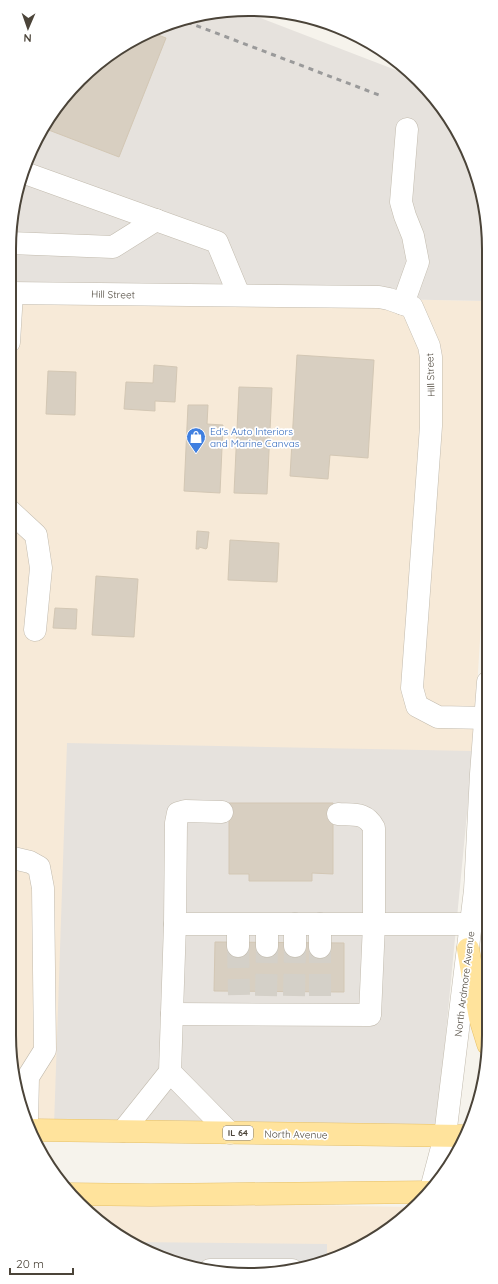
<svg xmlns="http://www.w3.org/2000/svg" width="498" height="1284" font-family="Quicksand,sans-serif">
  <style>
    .commercial { fill: #f7ead8 }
    .industrial { fill: #e6e2dd }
    .parking { fill: #e5e3e0 }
    .building { fill: #d8cfc1; stroke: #d3c7b4 }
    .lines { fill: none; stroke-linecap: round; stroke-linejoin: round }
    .minor-tunnel { stroke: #d4d0c8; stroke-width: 22; stroke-dasharray: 22 11; stroke-linecap: butt }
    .minor-casing { stroke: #c2bbae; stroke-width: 23 }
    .major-casing { stroke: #e6c16a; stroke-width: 23 }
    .minor { stroke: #fff; stroke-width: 22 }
    .major { stroke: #ffe39c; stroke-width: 22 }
    .rail { stroke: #9a9a9a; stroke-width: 3; stroke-dasharray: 5 5; stroke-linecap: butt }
    .labels { text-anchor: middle; stroke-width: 3.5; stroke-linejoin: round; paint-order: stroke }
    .shield { fill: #fff; stroke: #817c74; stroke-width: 1 }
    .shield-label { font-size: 9px; font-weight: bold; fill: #4b4439 }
    .street-label { font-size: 10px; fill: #4b4439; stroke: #fff }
    .shop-label { font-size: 10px; fill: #366cbe; stroke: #fff; text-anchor: start }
    .rim { fill: none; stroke: #4b4439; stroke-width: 2 }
  </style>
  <rect width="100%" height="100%" fill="#f6f3ec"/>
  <g class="commercial">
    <path d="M9 292 487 301 488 513 473 751 54 1126 22 1112 9 1035Z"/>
    <path d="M77 1201 412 1207 382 1235 296 1270 129 1243Z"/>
  </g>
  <g class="industrial">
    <path d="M233 10 242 11 414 77 430 91 464 143 487 217V301L9 292V249L22 172 68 91 143 34Z"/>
    <path d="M67 743 473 751 437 1126H54Z"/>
  </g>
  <path class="parking" d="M128 1242 327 1244V1257L296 1270 217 1273Z"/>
  <g class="building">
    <path d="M150 32 166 38 119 157 46 129 68 91 143 34Z"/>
    <path d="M297 355 374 360 368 458 330 455 328 479 290 476Z"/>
    <path d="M154 365 177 367 175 402 155 401V411L124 409 126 382 153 383Z"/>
    <path d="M48 371 76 372 75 415 46 414Z"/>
    <path d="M239 387 272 388 267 494 234 493Z"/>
    <path d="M188 405H208L207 424 223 425 220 493 184 491Z"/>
    <path d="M197 531 209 532 207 548 206 549 199 547V549H196Z"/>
    <path d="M230 540 279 543 277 582 228 580Z"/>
    <path d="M96 576 138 579 134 637 92 635Z"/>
    <path d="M55 608 77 609 76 629 53 628Z"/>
    <path d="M229 803H333V874L312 873V881H249V874H229Z"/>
    <path d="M215 942 344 943V992L214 991Z"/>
  </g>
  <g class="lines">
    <g class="minor-tunnel">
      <path d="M238 946 239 995"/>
      <path d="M266 996 267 946"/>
      <path d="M294 996 295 946"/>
      <path d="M320 996V947"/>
    </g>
    <g class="minor-casing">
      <g id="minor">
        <path d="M22 172 217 242 239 295"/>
        <path d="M10 243 113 247 156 220"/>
        <path d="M9 293 379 297 389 299 412 307 429 346 431 357V426L412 688 417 706 438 717 488 718"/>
        <path d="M403 304 418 262 413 236 405 216 401 202 407 129"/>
        <path d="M9 342 12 293"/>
        <path d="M9 510 36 535 41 568 35 630"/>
        <path d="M222 812 185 811 178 813 176 823 175 924H471"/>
        <path d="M9 857 30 862 39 867 43 888 45 1050 28 1077 27 1121"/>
        <path d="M295 924V946"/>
        <path d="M238 925V946"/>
        <path d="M267 946V925"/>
        <path d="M320 947V924"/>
        <path d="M172 1014 370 1015 374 924V828C366 812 354 815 338 814"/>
        <path d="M170 1072 230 1133"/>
        <path d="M123 1131 170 1072 175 924"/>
        <path d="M431 1189 445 1136 475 890 481 774 488 682"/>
        <path d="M210 1270H292"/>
      </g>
    </g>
    <g class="major-casing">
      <g id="major">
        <path d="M468 949 480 1018 488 1044"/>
        <path d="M32 1130 464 1136"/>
        <path d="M70 1194 150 1195 428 1192"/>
      </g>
    </g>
    <use href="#minor" class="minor"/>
    <use href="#major" class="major"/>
    <g class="rail">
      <path d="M313 20 355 36"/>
      <path d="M187 22 379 95"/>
    </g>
  </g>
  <defs>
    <g id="shop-pin" transform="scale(1)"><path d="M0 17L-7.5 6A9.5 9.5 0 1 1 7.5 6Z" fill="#3f7fe0" stroke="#fff"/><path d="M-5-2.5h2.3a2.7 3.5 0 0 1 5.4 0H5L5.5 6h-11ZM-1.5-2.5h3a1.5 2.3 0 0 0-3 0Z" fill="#fff"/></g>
  </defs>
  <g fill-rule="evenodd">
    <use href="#shop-pin" x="196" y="437"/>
  </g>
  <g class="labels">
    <rect class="shield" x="223" y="1126" width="30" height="14" rx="3"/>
    <g class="shield-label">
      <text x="238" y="1136">IL 64</text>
    </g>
    <g class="street-label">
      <text transform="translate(113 294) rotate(1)" y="4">Hill Street</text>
      <text transform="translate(430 375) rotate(-92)" y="4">Hill Street</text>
      <text transform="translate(464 984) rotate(-83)" y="4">North Ardmore Avenue</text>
      <text transform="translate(296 1134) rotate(1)" y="4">North Avenue</text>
    </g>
    <g class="shop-label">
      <text x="210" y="435">Ed's Auto Interiors<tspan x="210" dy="12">and Marine Canvas</tspan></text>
    </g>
  </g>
  <path d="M0 0H498V1284H0ZM249 16H249A233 233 0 0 1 482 249V1035A233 233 0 0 1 249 1268H249A233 233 0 0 1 16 1035V249A233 233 0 0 1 249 16Z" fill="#fff" fill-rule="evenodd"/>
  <path class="rim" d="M249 16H249A233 233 0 0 1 482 249V1035A233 233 0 0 1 249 1268H249A233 233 0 0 1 16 1035V249A233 233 0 0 1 249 16Z"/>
  <g transform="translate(28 28) rotate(182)" stroke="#ffffff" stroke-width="3" paint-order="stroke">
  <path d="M0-3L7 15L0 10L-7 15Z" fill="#4b4439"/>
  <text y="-6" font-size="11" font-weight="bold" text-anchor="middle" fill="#4b4439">N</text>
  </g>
  <path d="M10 1268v6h63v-6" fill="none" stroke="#4b4439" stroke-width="2"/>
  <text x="16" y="1268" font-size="12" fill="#4b4439" stroke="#ffffff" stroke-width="3" paint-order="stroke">20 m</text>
</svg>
